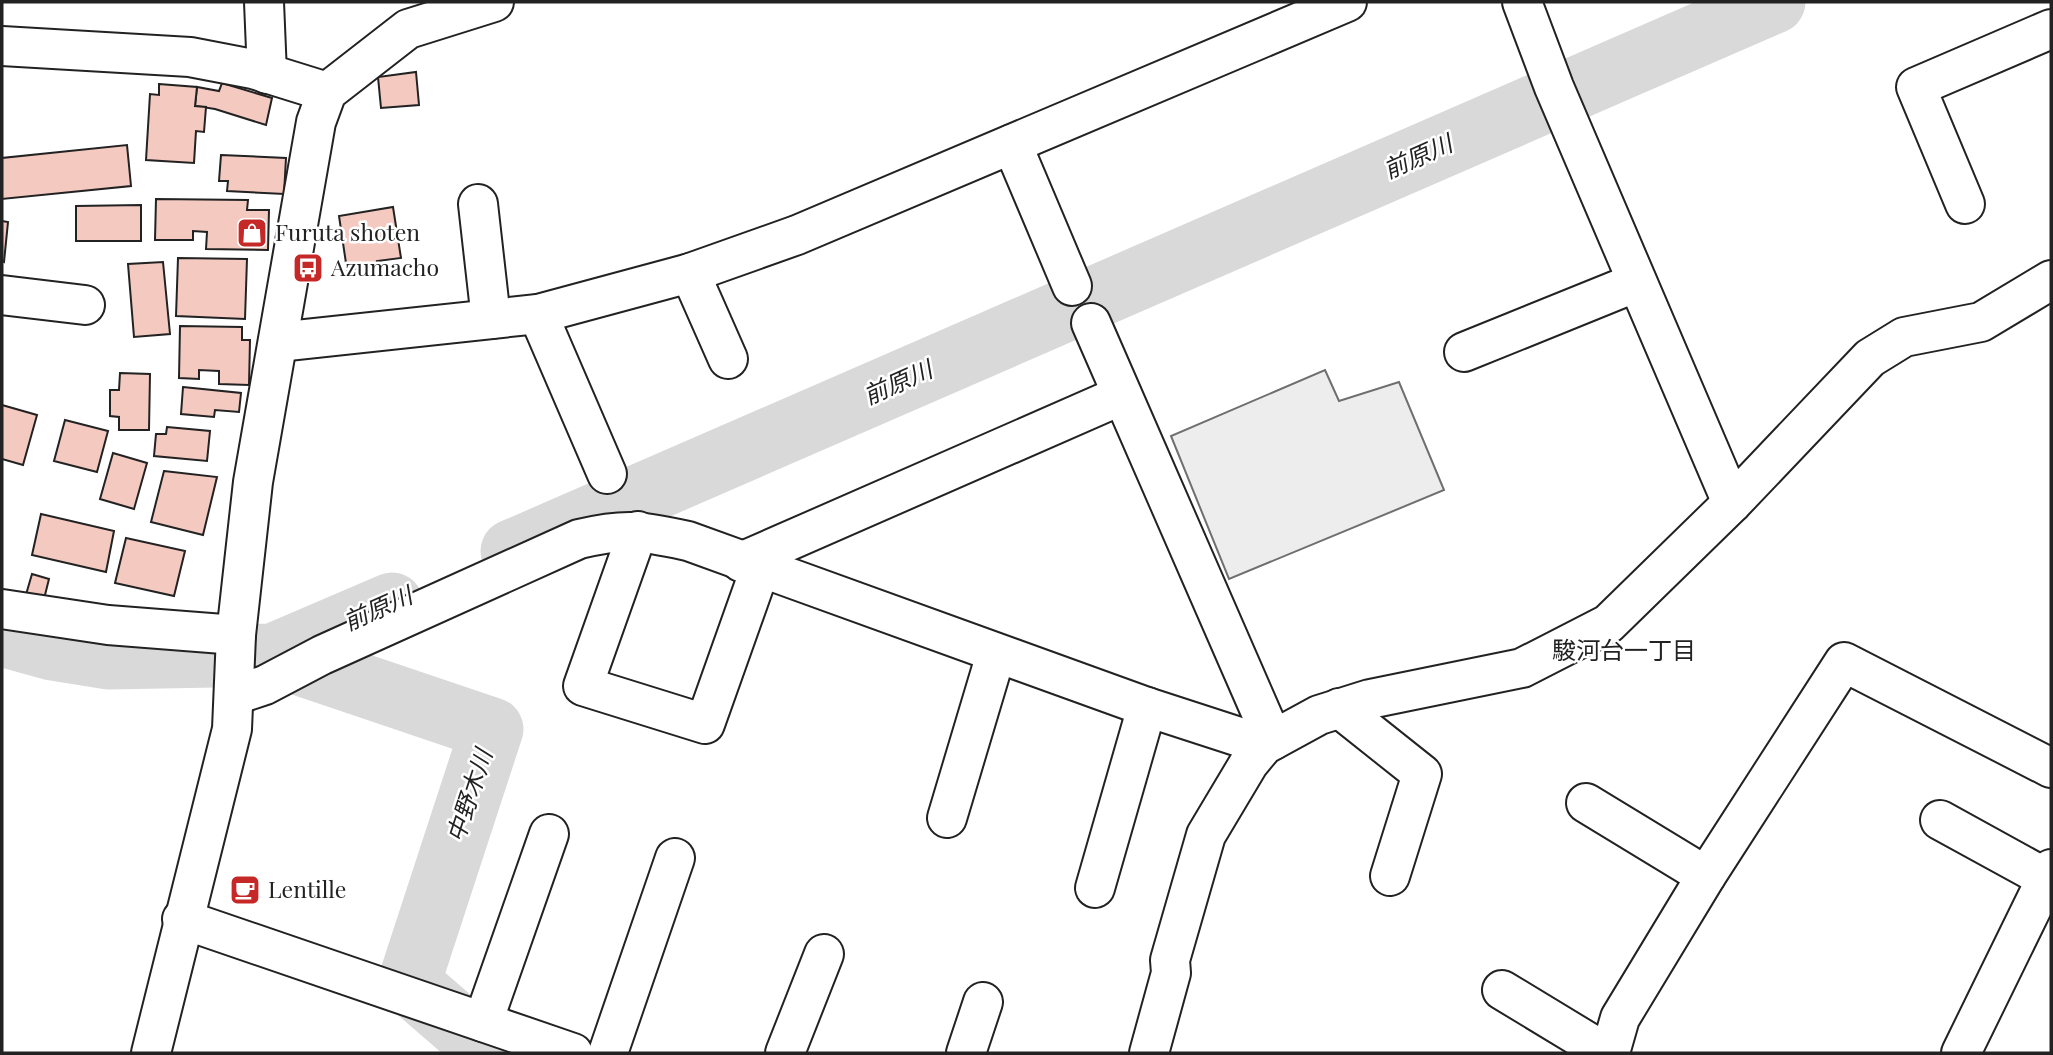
<svg xmlns="http://www.w3.org/2000/svg" width="2053" height="1055" font-family="'Playfair Display','Noto Sans JP',serif">
  <style>
    .parking { fill: #ededed; stroke: #6f6f6f; stroke-width: 2 }
    .lines { fill: none; stroke-linecap: round; stroke-linejoin: round }
    .river { stroke: #d9d9d9; stroke-width: 63 }
    .building { fill: #f3c9c0; stroke: #222; stroke-width: 2 }
    .minor-casing { stroke: #222; stroke-width: 42 }
    .minor { stroke: #fff; stroke-width: 38 }
    .labels { text-anchor: middle; stroke-width: 5; stroke-linejoin: round; paint-order: stroke }
    .poi-label { font-size: 23px; fill: #222; stroke: #fff; text-anchor: start }
    .water-label { font-size: 24px; font-style: italic; fill: #222; stroke: #fff }
    .neighbourhood-label { font-size: 24px; fill: #222; stroke: #fff }
  </style>
  <rect width="100%" height="100%" fill="#fff"/>
  <path class="parking" d="M1325 370 1339 401 1399 382 1444 490 1229 579 1171 436Z"/>
  <g class="lines">
    <g class="river">
      <path d="M512 551 1774 2"/>
      <path d="M2 635 52 649 108 658 273 655 392 604"/>
      <path d="M273 655 492 729 409 983 484 1048 482 1053"/>
    </g>
  </g>
  <g class="building">
    <path d="M416 72 419 105 381 108 378 77Z"/>
    <path d="M222 83 272 98 266 125 215 109 195 106 197 87 219 91Z"/>
    <path d="M159 84 197 87 195 106 206 107 204 132 196 131 194 163 146 160 150 94 159 95Z"/>
    <path d="M127 145 131 186 2 199V158Z"/>
    <path d="M221 155 286 158 284 194 227 191 228 181H219Z"/>
    <path d="M156 199 248 200 247 210H269L268 250 206 249 207 232 193 231V240H155Z"/>
    <path d="M141 205V241H76V206Z"/>
    <path d="M393 207 401 258 377 261 378 266 347 270 339 216Z"/>
    <path d="M2 221 8 222 4 262 2 261Z"/>
    <path d="M178 258 247 259 245 319 176 316Z"/>
    <path d="M163 262 170 334 134 337 128 264Z"/>
    <path d="M180 326 242 327V340H250L249 385 219 384V371L199 370V379L179 378Z"/>
    <path d="M120 373 150 374 149 430H119V417L110 416V390H119Z"/>
    <path d="M183 387 241 393 239 412 215 410 214 417 181 414Z"/>
    <path d="M2 405 37 415 23 465 2 459Z"/>
    <path d="M65 420 108 431 97 472 54 461Z"/>
    <path d="M167 427 210 431 207 461 154 456 156 434H166Z"/>
    <path d="M113 453 147 463 134 509 100 499Z"/>
    <path d="M164 471 217 477 203 535 151 522Z"/>
    <path d="M41 514 114 531 106 572 32 555Z"/>
    <path d="M126 538 185 551 174 596 115 583Z"/>
    <path d="M32 574 49 579 43 603 25 598Z"/>
  </g>
  <g class="lines">
    <g class="minor-casing">
      <g id="minor">
        <path d="M264 2 267 74"/>
        <path d="M1522 2 1554 87 1732 503"/>
        <path d="M2 46 190 57 253 69 327 92"/>
        <path d="M1012 144 1072 286"/>
        <path d="M478 204 491 319"/>
        <path d="M1965 204 1916 87 2051 29"/>
        <path d="M690 273 728 359"/>
        <path d="M2 295 85 305"/>
        <path d="M538 314 607 474"/>
        <path d="M1091 323 1273 740"/>
        <path d="M278 342 538 314 690 273 797 235 1347 2"/>
        <path d="M1464 352 1637 282"/>
        <path d="M638 531 583 686 705 724 760 569"/>
        <path d="M741 562 1122 395"/>
        <path d="M2 609 108 625 236 635"/>
        <path d="M235 695 265 685 322 655 579 539C627 528 640 531 688 541L1147 707 1264 745"/>
        <path d="M1339 708 1422 774 1390 876"/>
        <path d="M1586 803 1706 876"/>
        <path d="M947 818 996 654"/>
        <path d="M1940 820 2051 881"/>
        <path d="M1095 888 1147 707"/>
        <path d="M182 919 573 1053"/>
        <path d="M1502 990 1606 1053"/>
        <path d="M483 1022 549 834"/>
        <path d="M151 1053 232 729 236 635 253 482 316 122 327 92 408 29 494 2"/>
        <path d="M608 1053 675 858"/>
        <path d="M785 1053 824 954"/>
        <path d="M966 1053 983 1002"/>
        <path d="M1149 1053 1171 973 1170 960 1206 835 1249 763 1264 745 1319 715 1370 699 1522 668 1608 624 1732 503 1870 358 1904 337 1981 322 2051 280"/>
        <path d="M1610 1053 1620 1018 1706 876 1844 662 2051 768"/>
        <path d="M1961 1053 2051 869"/>
      </g>
    </g>
    <use href="#minor" class="minor"/>
  </g>
  <defs>
    <g id="shop-square" transform="scale(1.575)"><rect x="-9" y="-9" width="18" height="18" rx="4" fill="#c62828" stroke="#fff"/><path d="M-5-2.5h2.3a2.7 3.5 0 0 1 5.4 0H5L5.5 6h-11ZM-1.5-2.5h3a1.5 2.3 0 0 0-3 0Z" fill="#fff"/></g>
    <g id="bus-square" transform="scale(1.575)"><rect x="-9" y="-9" width="18" height="18" rx="4" fill="#c62828" stroke="#fff"/><path d="M-5-6H5V4H4V6H2V4H-2V6H-4V4H-5ZM-3.5-4V0h7V-4ZM-3.5 1.2v1.5H-2V1.2ZM2 1.2v1.5H3.5V1.2Z" fill="#fff"/></g>
    <g id="cafe-square" transform="scale(1.575)"><rect x="-9" y="-9" width="18" height="18" rx="4" fill="#c62828" stroke="#fff"/><path d="M-5.5-4.5H6V0H3Q3 3.5 0 3.5H-2.5Q-5.5 3.5-5.5 0ZM3-3.2v2h1.7v-2ZM-6 4.5H4V6H-6Z" fill="#fff"/></g>
  </defs>
  <g fill-rule="evenodd">
    <use href="#shop-square" x="252" y="233"/>
    <use href="#bus-square" x="308" y="268"/>
    <use href="#cafe-square" x="245" y="890"/>
  </g>
  <g class="labels">
    <g class="poi-label">
      <text x="275" y="241">Furuta shoten</text>
      <text x="331" y="276">Azumacho</text>
      <text x="268" y="898">Lentille</text>
    </g>
    <g class="water-label">
      <text transform="translate(1418 157) rotate(-24)" y="8">前原川</text>
      <text transform="translate(898 383) rotate(-24)" y="8">前原川</text>
      <text transform="translate(378 609) rotate(-24)" y="8">前原川</text>
      <text transform="translate(470 796) rotate(-72)" y="8">中野木川</text>
    </g>
    <g class="neighbourhood-label">
      <text x="1624" y="659">駿河台一丁目</text>
    </g>
  </g>
  <rect width="2053" height="1055" fill="none" stroke="#222222" stroke-width="7"/>
</svg>
